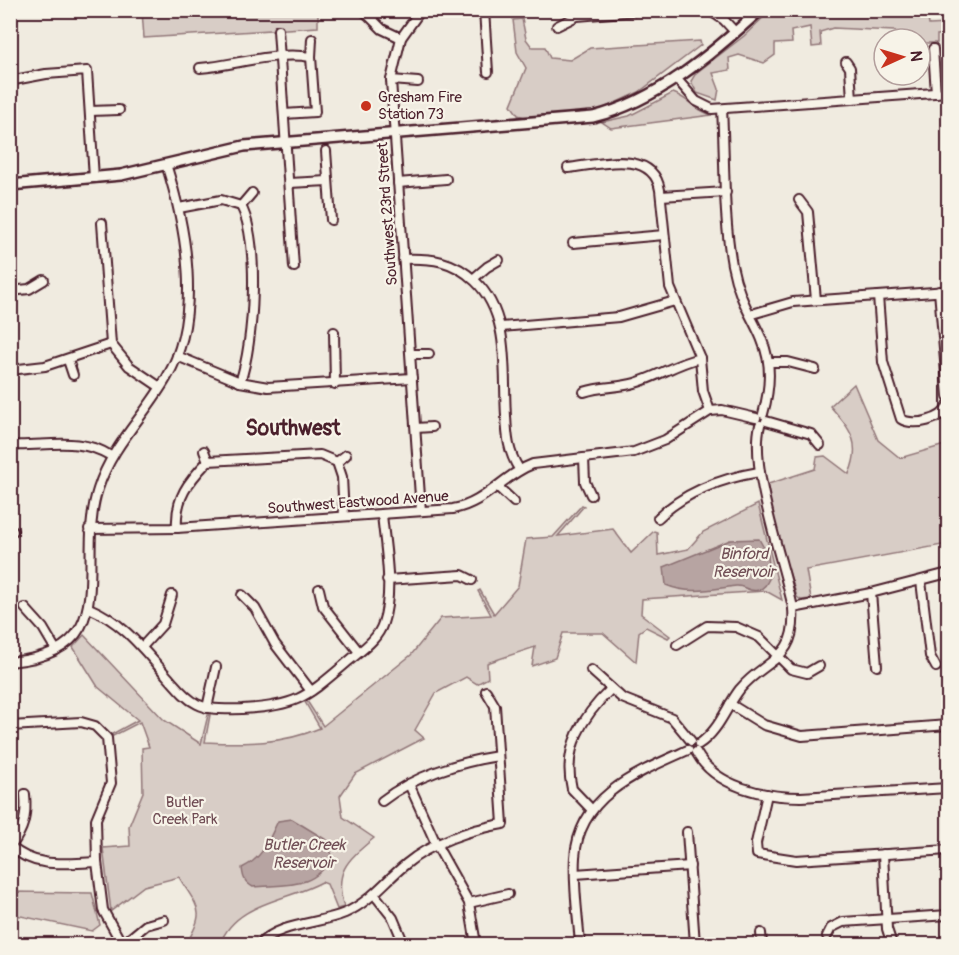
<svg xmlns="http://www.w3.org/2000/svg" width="959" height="955" font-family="Pangolin,sans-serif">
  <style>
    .green { fill: #d8cdc6; stroke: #917678; stroke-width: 1.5 }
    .water { fill: #b7a4a2; stroke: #8b6f72; stroke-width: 1.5 }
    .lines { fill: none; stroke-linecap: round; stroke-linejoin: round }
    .minor-casing { stroke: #4a1f2b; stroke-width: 12 }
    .major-casing { stroke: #4a1f2b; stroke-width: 14 }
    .minor { stroke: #f7f3e8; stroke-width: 8 }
    .major { stroke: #f7f3e8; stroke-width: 9 }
    .poi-dot { fill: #c8321e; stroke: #f7f3e8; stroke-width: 2 }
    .labels { text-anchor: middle; stroke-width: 4.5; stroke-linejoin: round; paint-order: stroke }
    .poi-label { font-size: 15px; fill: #4a1f2b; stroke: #f7f3e8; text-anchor: start }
    .street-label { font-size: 15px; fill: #4a1f2b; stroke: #f7f3e8 }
    .park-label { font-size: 15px; fill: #6e4a52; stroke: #f7f3e8 }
    .water-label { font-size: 16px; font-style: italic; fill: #704e55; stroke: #f7f3e8 }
    .district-label { font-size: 21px; font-weight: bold; fill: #4a1f2b; stroke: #f7f3e8 }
  </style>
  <rect width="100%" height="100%" fill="#f0ebe0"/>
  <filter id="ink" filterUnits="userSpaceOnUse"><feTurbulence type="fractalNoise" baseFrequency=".0167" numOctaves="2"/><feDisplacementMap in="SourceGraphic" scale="12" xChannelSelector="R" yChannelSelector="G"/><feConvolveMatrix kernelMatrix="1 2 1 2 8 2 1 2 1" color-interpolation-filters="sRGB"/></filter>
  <g filter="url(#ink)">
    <g class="green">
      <path d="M142 11H318V27L144 38Z"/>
      <path d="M770 11H927L929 25 948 24V34L937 35V43H920V39L899 38V33L894 31 833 28 820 32 821 46 812 47 810 27 791 31 792 43 775 44V55L764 63 739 55 729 58 730 70 713 73 719 89 717 100 697 93 691 81 696 73 744 36Z"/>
      <path d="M522 19 526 39 532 47H545L550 58 570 60 590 48 700 41 701 45 639 92 593 113 535 120 518 115 511 105 526 68 517 52 513 20Z"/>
      <path d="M673 93C688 98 694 110 712 115L611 128 602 122 629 116Z"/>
      <path d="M854 384 878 440 900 458 948 444V549L947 544 806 570 811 599 801 600 797 597 762 486 815 469 817 457 825 456 849 474C862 443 851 430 830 406Z"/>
      <path d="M758 504 782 600 766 591 642 599 641 614 670 636 668 638 646 627 639 632 636 662 603 633H563L555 658 532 666 535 647 487 663 488 678 477 684 466 677 436 693 415 730 424 738 355 774 340 796 343 817 374 838C348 860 333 871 344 907L337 909 327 884 322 882C288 901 235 902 220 944H186C207 910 198 909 179 877L144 886 111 911 103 848 130 846 129 826 143 792 142 748 149 747 140 722 113 736 112 734 138 720 98 687 73 647 84 635 164 720 201 744 208 715H210L205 742C245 744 283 744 320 728L305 702 307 701 323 726 411 655 441 618 491 615 478 591 480 590 494 614 518 586 526 539 553 537 582 505 584 506 558 536 613 529 631 553 654 531 657 532 658 555 688 549 703 532Z"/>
      <path d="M10 892 92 893 100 925 92 931 11 914Z"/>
    </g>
    <g class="water">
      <path d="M759 539 768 555 770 577C767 583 765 588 758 590 749 593 744 585 736 586 713 589 689 595 666 585L664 567 730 540Z"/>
      <path d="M292 819 328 841 332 856C315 890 286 884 253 887 244 882 243 877 242 868 263 858 268 841 278 821Z"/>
    </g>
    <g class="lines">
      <g class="minor-casing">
        <g id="minor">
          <path d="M363 10 382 29 401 38"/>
          <path d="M484 10 488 72"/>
          <path d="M709 10 724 20 735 32"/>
          <path d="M557 26 577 16 648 10"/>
          <path d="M278 30 294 267"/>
          <path d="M933 49 936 93"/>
          <path d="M846 62 850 68 852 99"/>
          <path d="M200 68C237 65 274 51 311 57"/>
          <path d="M676 78 696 101 712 109 948 92"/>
          <path d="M14 80 46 74 87 71 94 178"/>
          <path d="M391 80 418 82"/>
          <path d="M722 109C725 160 723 214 732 265 744 329 784 338 763 414"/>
          <path d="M90 111 119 110"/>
          <path d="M284 114 315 112 311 57 312 39"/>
          <path d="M326 151 331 220"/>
          <path d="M568 168C597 165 653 148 660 190L670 287 700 358 703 391 710 411"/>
          <path d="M289 183 328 181"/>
          <path d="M398 183 446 179"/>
          <path d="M661 196 726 192"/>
          <path d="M799 200 808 212 816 300"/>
          <path d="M241 206 252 193"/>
          <path d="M179 208 221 200 241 206"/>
          <path d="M102 223 111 344 129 366 160 387"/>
          <path d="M573 243 664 235"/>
          <path d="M403 259C432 258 453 260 475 281 511 315 503 371 506 416 507 436 508 452 519 469"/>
          <path d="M473 279 487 267 499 260"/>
          <path d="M10 291 29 289 44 280"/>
          <path d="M939 291 948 396"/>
          <path d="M878 296 883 362 901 419C913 427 944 420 948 405"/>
          <path d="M752 314 793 302 948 291"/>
          <path d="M501 327 619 317 675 301"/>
          <path d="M334 332 335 384"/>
          <path d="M411 354H429"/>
          <path d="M177 356 240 382 268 387 412 378"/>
          <path d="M68 360 73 375"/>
          <path d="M769 362H788L815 369"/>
          <path d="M10 370 45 366 111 344"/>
          <path d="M240 382C254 344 260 241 241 206"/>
          <path d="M584 392C601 386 618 388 635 383 657 377 677 363 700 358"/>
          <path d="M766 421 811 434 820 445"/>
          <path d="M416 428 432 427"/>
          <path d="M10 445C45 447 80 436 111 456"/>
          <path d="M204 451 208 461"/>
          <path d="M584 458 585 482 591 495"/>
          <path d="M337 462 342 477 344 516"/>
          <path d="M337 462 346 455"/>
          <path d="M498 487 514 502"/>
          <path d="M421 511 391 80 401 38 421 10"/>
          <path d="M658 518C685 492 723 478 759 472"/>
          <path d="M177 528C175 498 188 482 208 461L320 455 337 462"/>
          <path d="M89 529 177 528 453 509C486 503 503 475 533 464L634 452 665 440 710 411 722 410 756 418"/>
          <path d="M10 532 13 531"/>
          <path d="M387 580 462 575 472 580"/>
          <path d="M921 581 930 656 936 667"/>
          <path d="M319 589 323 606 359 652"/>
          <path d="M871 593 877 666"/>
          <path d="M242 595 255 608 275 644 311 691"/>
          <path d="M25 608 43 628 56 650"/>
          <path d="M89 608C123 622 143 649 167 676 176 686 185 698 197 704 211 711 226 709 242 709 300 706 307 696 350 660 363 649 378 639 383 623 394 590 385 548 382 514"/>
          <path d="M793 608 871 593 948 573"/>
          <path d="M677 645 707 626 736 627 759 637 791 669 807 673 819 666"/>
          <path d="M142 647 163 624 172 595"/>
          <path d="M10 662C127 652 74 562 98 489 112 445 145 416 167 377 203 316 186 227 166 164"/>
          <path d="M591 670 622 698 672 718 691 741"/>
          <path d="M730 704 764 725 802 736 948 725"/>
          <path d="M207 708 216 667"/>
          <path d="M10 726 81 722 95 726 107 738 111 783 96 819 97 862 103 910 122 944"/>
          <path d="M699 744C719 731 726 707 740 689 766 658 797 661 793 608 783 560 749 469 760 425"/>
          <path d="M696 752C715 787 764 797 801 797L948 788"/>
          <path d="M409 784 437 846 469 903 476 944"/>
          <path d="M767 794 756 843 757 854 796 860 948 850"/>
          <path d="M382 801C414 776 459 762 498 756"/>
          <path d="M592 810 572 789C562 748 583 716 611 689"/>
          <path d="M687 832 695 944"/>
          <path d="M10 846C35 869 66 863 97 862"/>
          <path d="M11 846C24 829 27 816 25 794"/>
          <path d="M883 854 887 929 892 944"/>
          <path d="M575 874 690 866"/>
          <path d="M374 894 393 918 404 944"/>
          <path d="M469 903 508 894"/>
          <path d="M761 933 762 944"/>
          <path d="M827 936 831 928 843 922 948 915"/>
          <path d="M123 944 146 925 164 920"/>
          <path d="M260 944C279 923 319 924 345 913 370 902 385 881 406 864 431 843 471 829 503 824L495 706 486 691"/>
          <path d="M580 944C578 916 573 886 575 857 579 795 639 772 688 750"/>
        </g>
      </g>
      <g class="major-casing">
        <path id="major" d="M10 185 121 175 244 146 593 117C657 101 712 54 760 10"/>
      </g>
      <use href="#minor" class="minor"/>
      <use href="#major" class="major"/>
    </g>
  </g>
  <circle class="poi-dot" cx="366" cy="106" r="6"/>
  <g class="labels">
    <g class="poi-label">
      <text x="378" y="102">Gresham Fire<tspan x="378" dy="17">Station 73</tspan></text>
    </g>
    <g class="street-label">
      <text transform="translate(387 214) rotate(-94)" y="5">Southwest 23rd Street</text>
      <text transform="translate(358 502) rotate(-4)" y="5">Southwest Eastwood Avenue</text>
    </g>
    <g class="park-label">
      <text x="185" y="807">Butler<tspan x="185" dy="17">Creek Park</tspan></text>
    </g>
    <g class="water-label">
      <text x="744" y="559">Binford<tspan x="744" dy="18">Reservoir</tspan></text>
      <text x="304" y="850">Butler Creek<tspan x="304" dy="18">Reservoir</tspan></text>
    </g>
    <g class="district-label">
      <text x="293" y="435">Southwest</text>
    </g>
  </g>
  <rect width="959" height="955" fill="none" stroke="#f7f3e8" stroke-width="36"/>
  <rect x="18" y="18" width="923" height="919" fill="none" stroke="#4a1f2b" stroke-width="2" filter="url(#ink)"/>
  <g transform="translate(902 57) rotate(86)"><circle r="28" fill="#f7f3e8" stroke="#b29e9c" stroke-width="1.5"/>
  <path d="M0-4.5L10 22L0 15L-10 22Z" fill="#c8321e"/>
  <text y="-9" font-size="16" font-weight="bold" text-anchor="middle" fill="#4a1f2b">N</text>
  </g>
</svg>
